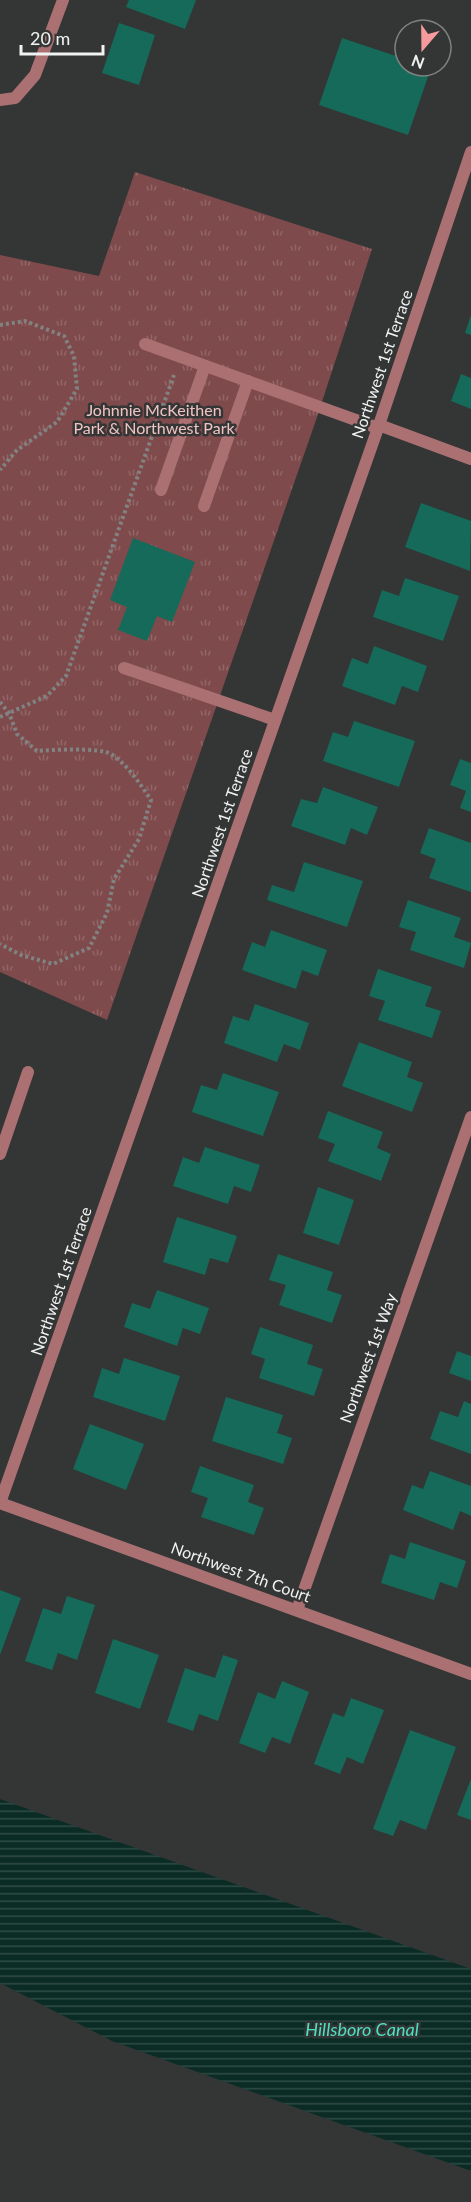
<svg xmlns="http://www.w3.org/2000/svg" width="471" height="2202" font-family="Lato,sans-serif">
  <style>
    .grass { fill: url(#grass-tufts) }
    .water { fill: url(#water-rules) }
    .building { fill: #156a59 }
    .lines { fill: none; stroke-linecap: round; stroke-linejoin: round }
    .path { stroke: #808382; stroke-width: 4; stroke-dasharray: 3 3; stroke-linecap: butt }
    .service { stroke: #aa7072; stroke-width: 12 }
    .minor { stroke: #aa7072; stroke-width: 12 }
    .labels { text-anchor: middle; stroke-width: 5; stroke-linejoin: round; paint-order: stroke }
    .street-label { font-size: 16px; fill: #f1f3f2; stroke: #333635 }
    .park-label { font-size: 16px; fill: #f1c3c3; stroke: #333635 }
    .water-label { font-size: 18px; font-style: italic; fill: #4de0c1; stroke: #333635 }
  </style>
  <defs>
    <pattern id="grass-tufts" width="24" height="20" patternUnits="userSpaceOnUse" patternTransform="scale(1.5)"><rect width="24" height="20" fill="#7f4a4c"/><path d="M3 7l-1-3M5 7V3M7 7l1-3M15 17l-1-3M17 17v-4M19 17l1-3" fill="none" stroke="#926566"/></pattern>
    <pattern id="water-rules" width="6" height="5" patternUnits="userSpaceOnUse" patternTransform="scale(1.5)"><rect width="6" height="5" fill="#0b2c25"/><path d="M0 2.5h6" fill="none" stroke="#2f4b45"/></pattern>
  </defs>
  <rect width="100%" height="100%" fill="#333635"/>
  <path class="grass" d="M135 172 372 249 316 420 107 1020 0 972V255L99 276Z"/>
  <path class="water" d="M0 1799 471 1969V2171L112 2041 0 1983Z"/>
  <g class="building">
    <path d="M129 0H196L185 29 126 7Z"/>
    <path d="M119 23 155 35 139 85 102 73Z"/>
    <path d="M342 38 405 59V66H424L431 68 408 135 319 105Z"/>
    <path d="M471 315V335L465 333Z"/>
    <path d="M461 374 471 378V409L451 401Z"/>
    <path d="M421 503 471 521 470 571 405 547Z"/>
    <path d="M133 538 195 562 172 622 157 616 147 641 118 630 127 607 110 600Z"/>
    <path d="M405 578 459 596 443 641 373 617 382 590 399 596Z"/>
    <path d="M374 646 427 666 418 692 402 686 395 705 342 686 352 658 368 664Z"/>
    <path d="M354 721 415 741 399 787 323 761 333 732 348 737Z"/>
    <path d="M460 759 471 763V812L460 808 466 791 450 785Z"/>
    <path d="M323 787 378 807 367 835 351 828 345 845 291 826 301 799 317 803Z"/>
    <path d="M429 828 471 843V892L429 878 436 859 420 853Z"/>
    <path d="M304 862 363 881 347 927 267 900 272 885 294 892Z"/>
    <path d="M408 900 461 918 454 937 471 943 464 968 410 950 416 932 399 927Z"/>
    <path d="M271 930 327 950 318 976 302 970 296 989 242 970 252 942 265 947Z"/>
    <path d="M378 969 432 987 425 1006 441 1011 432 1038 378 1020 385 1001 369 996Z"/>
    <path d="M255 1004 309 1023 300 1050 284 1044 277 1062 224 1043 233 1016 249 1021Z"/>
    <path d="M359 1042 412 1062 407 1077 423 1083 412 1112 342 1086Z"/>
    <path d="M223 1073 279 1092 263 1136 192 1112 201 1085 217 1090Z"/>
    <path d="M328 1111 383 1132 377 1148 391 1154 381 1181 328 1161 335 1144 318 1138Z"/>
    <path d="M205 1147 260 1165 251 1192 234 1186 228 1204 173 1186 183 1157 199 1163Z"/>
    <path d="M318 1187 354 1200 339 1245 303 1233Z"/>
    <path d="M177 1217 237 1236 228 1263 210 1258 205 1275 163 1262Z"/>
    <path d="M278 1254 333 1272 327 1290 342 1295 332 1323 279 1305 286 1285 269 1280Z"/>
    <path d="M157 1290 209 1308 200 1334 183 1328 177 1346 124 1327 132 1303 150 1309Z"/>
    <path d="M260 1327 313 1345 307 1364 323 1369 314 1396 259 1378 265 1359 251 1354Z"/>
    <path d="M457 1351 471 1356V1381L449 1373Z"/>
    <path d="M124 1358 180 1376 165 1421 93 1397 102 1368 119 1374Z"/>
    <path d="M226 1397 283 1415 277 1433 292 1438 283 1464 212 1441Z"/>
    <path d="M464 1401 471 1404V1454L430 1439 440 1411 458 1417Z"/>
    <path d="M90 1424 144 1444 126 1490 73 1469Z"/>
    <path d="M200 1466 254 1485 248 1502 264 1508 254 1535 201 1517 208 1498 191 1492Z"/>
    <path d="M430 1471 471 1486V1516L460 1511 453 1530 403 1510 412 1485 423 1489Z"/>
    <path d="M410 1542 466 1561 457 1588 440 1582 434 1600 381 1583 390 1554 405 1559Z"/>
    <path d="M0 1590 21 1598 0 1655Z"/>
    <path d="M67 1596 95 1605 77 1660 58 1653 52 1670 25 1661 43 1608 61 1614Z"/>
    <path d="M113 1639 159 1655 140 1709 95 1693Z"/>
    <path d="M223 1655 238 1660 218 1721 199 1714 193 1731 167 1722 185 1668 215 1678Z"/>
    <path d="M282 1681 309 1692 290 1744 272 1737 265 1753 239 1743 258 1692 275 1699Z"/>
    <path d="M351 1698 384 1710 363 1764 347 1757 340 1774 314 1764 333 1713 344 1717Z"/>
    <path d="M410 1730 456 1747 426 1830 400 1820 393 1836 373 1829Z"/>
    <path d="M471 1779V1820L457 1815Z"/>
  </g>
  <g class="lines">
    <g class="path">
      <path d="M0 325 25 321 64 336 74 356 77 389 57 422 17 450 0 470"/>
      <path d="M0 702 9 713 17 734 37 751C52 750 99 747 111 754 128 765 140 784 151 800L139 839 114 879 107 913 89 948 53 964 21 955 0 944"/>
      <path d="M0 717 47 696 66 676 174 375"/>
    </g>
    <g class="service">
      <path d="M145 344 378 428"/>
      <path d="M161 490 205 366"/>
      <path d="M204 506 248 381"/>
      <path d="M124 668 275 720"/>
      <path d="M0 1154 28 1072"/>
    </g>
    <g class="minor">
      <path d="M0 100 15 98 35 75 63 0"/>
      <path d="M379 425 471 459"/>
      <path d="M0 1503 378 428 471 152"/>
      <path d="M0 1503 471 1674"/>
      <path d="M297 1610 471 1117"/>
    </g>
  </g>
  <g class="labels">
    <g class="street-label">
      <text transform="translate(382 364) rotate(-71)" y="6">Northwest 1st Terrace</text>
      <text transform="translate(222 823) rotate(-71)" y="6">Northwest 1st Terrace</text>
      <text transform="translate(61 1281) rotate(-71)" y="6">Northwest 1st Terrace</text>
      <text transform="translate(368 1358) rotate(-70)" y="6">Northwest 1st Way</text>
      <text transform="translate(241 1572) rotate(20)" y="6">Northwest 7th Court</text>
    </g>
    <g class="park-label">
      <text x="154" y="416">Johnnie McKeithen<tspan x="154" dy="18">Park &amp; Northwest Park</tspan></text>
    </g>
    <g class="water-label">
      <text x="362" y="2036">Hillsboro Canal</text>
    </g>
  </g>
  <g transform="translate(423 48) rotate(200)"><circle r="28" fill="#333635" stroke="#7f8281" stroke-width="1.5"/>
  <path d="M0-4.5L10 22L0 15L-10 22Z" fill="#f59b9e"/>
  <text y="-9" font-size="16" font-weight="bold" text-anchor="middle" fill="#f1f3f2">N</text>
  </g>
  <path d="M21 45v9h82v-9" fill="none" stroke="#f1f3f2" stroke-width="3"/>
  <text x="30" y="45" font-size="18" fill="#f1f3f2" stroke="#333635" stroke-width="4.5" paint-order="stroke">20 m</text>
</svg>
